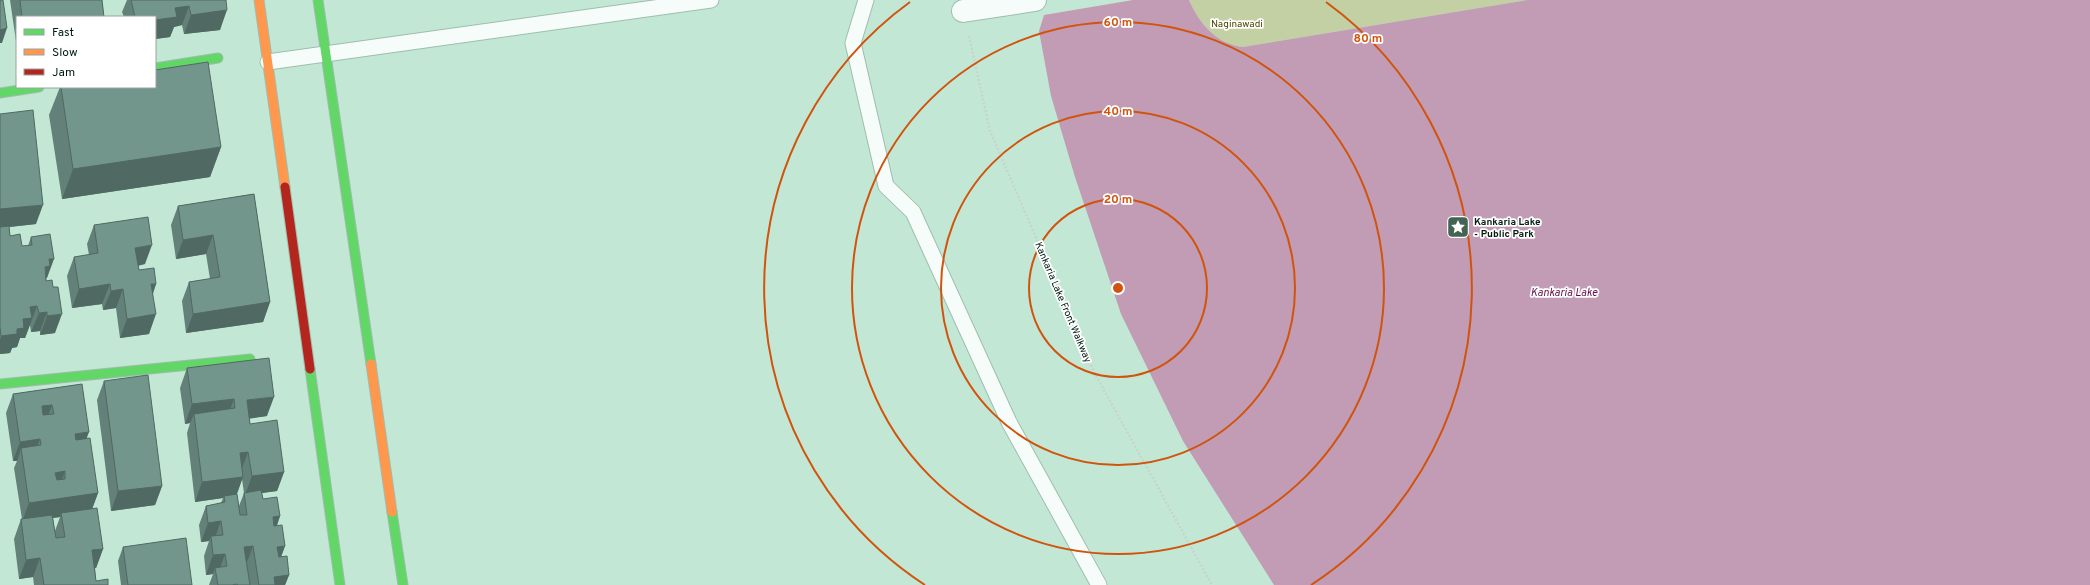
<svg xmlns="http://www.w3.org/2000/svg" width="2090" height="585" font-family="Overpass,sans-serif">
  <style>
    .green { fill: #c3d0a4 }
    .water { fill: #c29cb5 }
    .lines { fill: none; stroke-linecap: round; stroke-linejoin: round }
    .lane-casing { stroke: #9fbdae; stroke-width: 17 }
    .street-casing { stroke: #9fbdae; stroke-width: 24 }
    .fast-casing { stroke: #9fbdae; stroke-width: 11 }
    .slow-casing { stroke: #9fbdae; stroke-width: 11 }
    .jam-casing { stroke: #9fbdae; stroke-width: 11 }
    .path { stroke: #c7d4cd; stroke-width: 2.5; stroke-dasharray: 2 2; stroke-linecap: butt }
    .lane { stroke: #f6fcf9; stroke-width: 15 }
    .street { stroke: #f6fcf9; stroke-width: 22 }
    .fast { stroke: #63d668; stroke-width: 9 }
    .slow { stroke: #ff974d; stroke-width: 9 }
    .jam { stroke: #b3261e; stroke-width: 9 }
    .wall { fill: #638178; fill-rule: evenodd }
    .shaded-wall { fill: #506962 }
    .building { fill: #73968c; stroke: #506962; fill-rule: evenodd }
    .ring { fill: none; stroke: #d1530c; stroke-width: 2 }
    .labels { text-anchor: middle; stroke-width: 3.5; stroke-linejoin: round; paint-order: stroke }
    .park-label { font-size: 10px; fill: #4d4601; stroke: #fff }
    .poi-label { font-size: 10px; font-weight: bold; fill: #001b10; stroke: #fff; text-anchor: start }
    .street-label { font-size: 10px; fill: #001b10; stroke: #fff }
    .water-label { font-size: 11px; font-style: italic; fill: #640e4c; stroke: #fff }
    .centre { fill: #d1530c; stroke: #fff; stroke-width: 2 }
    .ring-label { font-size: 12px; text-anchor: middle; font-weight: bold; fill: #d1530c; stroke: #fff; stroke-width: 3.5; stroke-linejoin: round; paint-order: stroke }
  </style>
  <rect width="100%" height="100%" fill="#c2e8d5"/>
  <path class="green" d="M1189 0H1527L1243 47C1216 44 1199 23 1189 0Z"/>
  <path class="water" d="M1133 0H1189C1199 23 1216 44 1243 47L1527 0H2090V585H1274L1183 441 1121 314 1075 177 1051 96 1039 31 1044 15Z"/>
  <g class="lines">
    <g class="lane-casing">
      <g id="lane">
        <path d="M866 0 853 43 886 186 913 212 1009 422 1099 585"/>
        <path d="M268 62 711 0"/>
      </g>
    </g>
    <g class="street-casing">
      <path id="street" d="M963 11 1035 0"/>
    </g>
    <g class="fast-casing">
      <g id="fast">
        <path d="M318 0 371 364"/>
        <path d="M155 68 218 58"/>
        <path d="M0 93 39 87"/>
        <path d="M310 369 340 585"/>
        <path d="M0 384 250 359"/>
        <path d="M392 512 403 585"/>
      </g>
    </g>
    <g class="slow-casing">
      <g id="slow">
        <path d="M259 0 285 187"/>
        <path d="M371 364 392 512"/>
      </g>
    </g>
    <g class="jam-casing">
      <path id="jam" d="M285 187 310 369"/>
    </g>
    <path class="path" d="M969 36 990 131 1094 372 1212 585"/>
    <use href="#lane" class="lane"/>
    <use href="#street" class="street"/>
    <use href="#fast" class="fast"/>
    <use href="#slow" class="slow"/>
    <use href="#jam" class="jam"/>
  </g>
  <g class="wall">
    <path d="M10 0H102L104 17H17V48Z"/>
    <path d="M127 0H226L220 30 184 34 182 25 174 27 170 37 155 39V17H124L122 12Z"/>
    <path d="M60 87H155L221 147 210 177 62 199 49 115Z"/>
    <path d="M0 114 36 224 9 227 10 236 22 246H28L31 237 47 278H46L55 333 40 335V331L31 332 30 325 25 338H20L17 347 12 348 10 353 0 354Z"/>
    <path d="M254 194 270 302 263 322 186 333 182 301 189 282 210 279 206 254 176 259 171 225 178 206Z"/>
    <path d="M94 225 145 264 138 266 139 270 156 284 153 294 149 334 120 338 116 308 103 310 102 304 72 308 67 276 74 257 89 255 87 244Z"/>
    <path d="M187 368 267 416 250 418V424L284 472 277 491 262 493 263 499 280 516 277 526 285 546 281 557 289 575 285 585H209L213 574 206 575 204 556 209 541 201 542 199 525 206 506 221 503 223 498 195 502 187 433 190 423 185 424 180 388ZM242 479 244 493 239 506 237 494Z"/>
    <path d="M104 381 162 486 155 505 111 511 97 400Z"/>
    <path d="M82 384 87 438 98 493 92 509 103 549 96 568H95L96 581 108 585H34L33 577 19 579 14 539 21 519H22L14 468 17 461H13L6 413 13 394ZM60 517 55 531 53 518Z"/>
    <path d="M123 547 192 585H121L118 561Z"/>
  </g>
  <g class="shaded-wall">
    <path d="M189 6 182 25 174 27 170 37 155 39V20L175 8Z"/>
    <path d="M227 10 220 30 184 34 191 15Z"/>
    <path d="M7 28 2 43H0V30Z"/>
    <path d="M221 147 210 177 62 199 73 169Z"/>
    <path d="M43 205 36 224 0 228V209Z"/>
    <path d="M213 235 206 254 176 259 183 240Z"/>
    <path d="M152 245 145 264 128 267 135 248Z"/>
    <path d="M49 259H54L47 278H46L45 267Z"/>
    <path d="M110 284 102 304 72 308 79 289Z"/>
    <path d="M151 284H156L149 303Z"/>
    <path d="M123 289 116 308 103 310 111 291Z"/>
    <path d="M270 302 263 322 186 333 193 314Z"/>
    <path d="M37 306 25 338H20L17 347 12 348 10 353 0 354V340L1 336 17 329 30 307Z"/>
    <path d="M47 312 40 331 31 332 39 313Z"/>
    <path d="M62 314 55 333 40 335 47 316Z"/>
    <path d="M156 314 149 334 120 338 127 319Z"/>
    <path d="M274 397 267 416 240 420 247 400Z"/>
    <path d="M234 399 227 418 194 414 190 423 185 424 192 404Z"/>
    <path d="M52 405 45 424 42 406Z"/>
    <path d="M89 432 82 451 68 454 75 434Z"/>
    <path d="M40 439 33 458 21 448 17 461H13L20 442Z"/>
    <path d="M248 452 241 471 240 453Z"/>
    <path d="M65 471 58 491 55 473Z"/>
    <path d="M284 472 277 491 245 495 252 476Z"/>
    <path d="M243 477 236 496H224L223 498 195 502 202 482Z"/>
    <path d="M162 486 155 505 111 511 118 491Z"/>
    <path d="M98 493 91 512 61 513 60 517 22 522 29 503Z"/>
    <path d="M280 516 273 535V517Z"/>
    <path d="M221 521 214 540 211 536 209 541 201 542 208 523Z"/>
    <path d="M253 546 246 565 244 547Z"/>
    <path d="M285 546 278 565 277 547Z"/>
    <path d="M103 549 96 568 85 570 92 550Z"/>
    <path d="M225 554 218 573 215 568 213 574 206 575 213 555Z"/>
    <path d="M40 558 33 577 19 579 26 560Z"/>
    <path d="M289 575 285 585H271L274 577Z"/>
  </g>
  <g class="building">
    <path d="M0 0H3L7 28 0 30Z"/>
    <path d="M20 0H102L104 17H22Z"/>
    <path d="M131 0H226L227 10 191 15 189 6 175 8 177 17 155 20V17H135Z"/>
    <path d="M208 62 221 147 73 169 61 87H155V70Z"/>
    <path d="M33 110 43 205 0 209V114Z"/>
    <path d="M254 194 270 302 193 314 189 282 220 277 213 235 183 240 178 206Z"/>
    <path d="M148 217 152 245 135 248 139 270 154 268 156 284H151L156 314 127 319 123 289 111 291 110 284 79 289 74 257 98 253 94 225Z"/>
    <path d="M9 226 10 236 20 234 22 246 32 245 31 237 50 234 54 259H49L50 266 45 267 46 281 52 280 53 287H58L62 314 47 316V312L39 313 37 306 30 307 32 318 23 319 24 328 17 329V334L1 336 0 327V227Z"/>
    <path d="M269 358 274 397 247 400 250 424 277 420 284 472 252 476 248 452 240 453 243 477 202 482 194 414 235 408 234 399 192 404 187 368Z"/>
    <path d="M148 375 162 486 118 491 104 381Z"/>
    <path d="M82 384 89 432 75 434 76 440 90 438 98 493 29 503 21 448 41 445 40 439 20 442 13 394ZM52 405 54 414 43 415 42 406ZM65 471V479L57 480 55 473Z"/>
    <path d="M261 490 263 499 277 497 280 516 273 517 274 526 282 525 285 546 277 547 279 557 287 556 289 575 274 577 275 585H259L253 546 244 547 250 585H238L237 584 232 585H218L215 568 227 566 225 554 213 555 211 536 223 535 221 521 208 523 206 506 225 502 224 496 237 494 240 515H247L244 493Z"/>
    <path d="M97 508 103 549 92 550 96 581 108 579V585H44L40 558 26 560 21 519 52 515 56 538 65 537 61 513Z"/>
    <path d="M186 538 192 585H128L123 547Z"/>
  </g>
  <g class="ring">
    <circle cx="1118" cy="288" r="89"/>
    <circle cx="1118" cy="288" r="177"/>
    <circle cx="1118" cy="288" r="266"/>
    <path d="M925 585A354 354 0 0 1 910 2M1326 2A354 354 0 0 1 1311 585"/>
  </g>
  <defs>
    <g id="sight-square" transform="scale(1.15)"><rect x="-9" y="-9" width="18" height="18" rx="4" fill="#446355" stroke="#fff"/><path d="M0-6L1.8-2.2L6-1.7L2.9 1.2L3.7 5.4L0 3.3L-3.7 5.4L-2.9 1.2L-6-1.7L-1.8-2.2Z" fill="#fff"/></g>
  </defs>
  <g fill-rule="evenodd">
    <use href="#sight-square" x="1458" y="227"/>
  </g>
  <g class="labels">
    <g class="park-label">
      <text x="1237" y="27">Naginawadi</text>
    </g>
    <g class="poi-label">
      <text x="1474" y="225">Kankaria Lake<tspan x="1474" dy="12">- Public Park</tspan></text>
    </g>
    <g class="street-label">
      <text transform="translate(1064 302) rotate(67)" y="4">Kankaria Lake Front Walkway</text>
    </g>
    <g class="water-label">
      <text x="1564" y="296">Kankaria Lake</text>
    </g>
  </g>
  <circle cx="1118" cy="288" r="6" class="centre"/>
  <g class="ring-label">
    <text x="1118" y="26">60 m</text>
    <text x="1368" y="42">80 m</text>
    <text x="1118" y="115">40 m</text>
    <text x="1118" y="203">20 m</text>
  </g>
  <rect x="16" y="16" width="140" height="72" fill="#ffffff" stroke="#99a49f"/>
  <rect x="24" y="29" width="20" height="6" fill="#63d668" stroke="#99a49f"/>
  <text x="52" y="36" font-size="12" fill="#001b10">Fast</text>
  <rect x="24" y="49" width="20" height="6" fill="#ff974d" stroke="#99a49f"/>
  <text x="52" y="56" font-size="12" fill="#001b10">Slow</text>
  <rect x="24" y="69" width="20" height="6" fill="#b3261e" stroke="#99a49f"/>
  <text x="52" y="76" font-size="12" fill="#001b10">Jam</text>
</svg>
